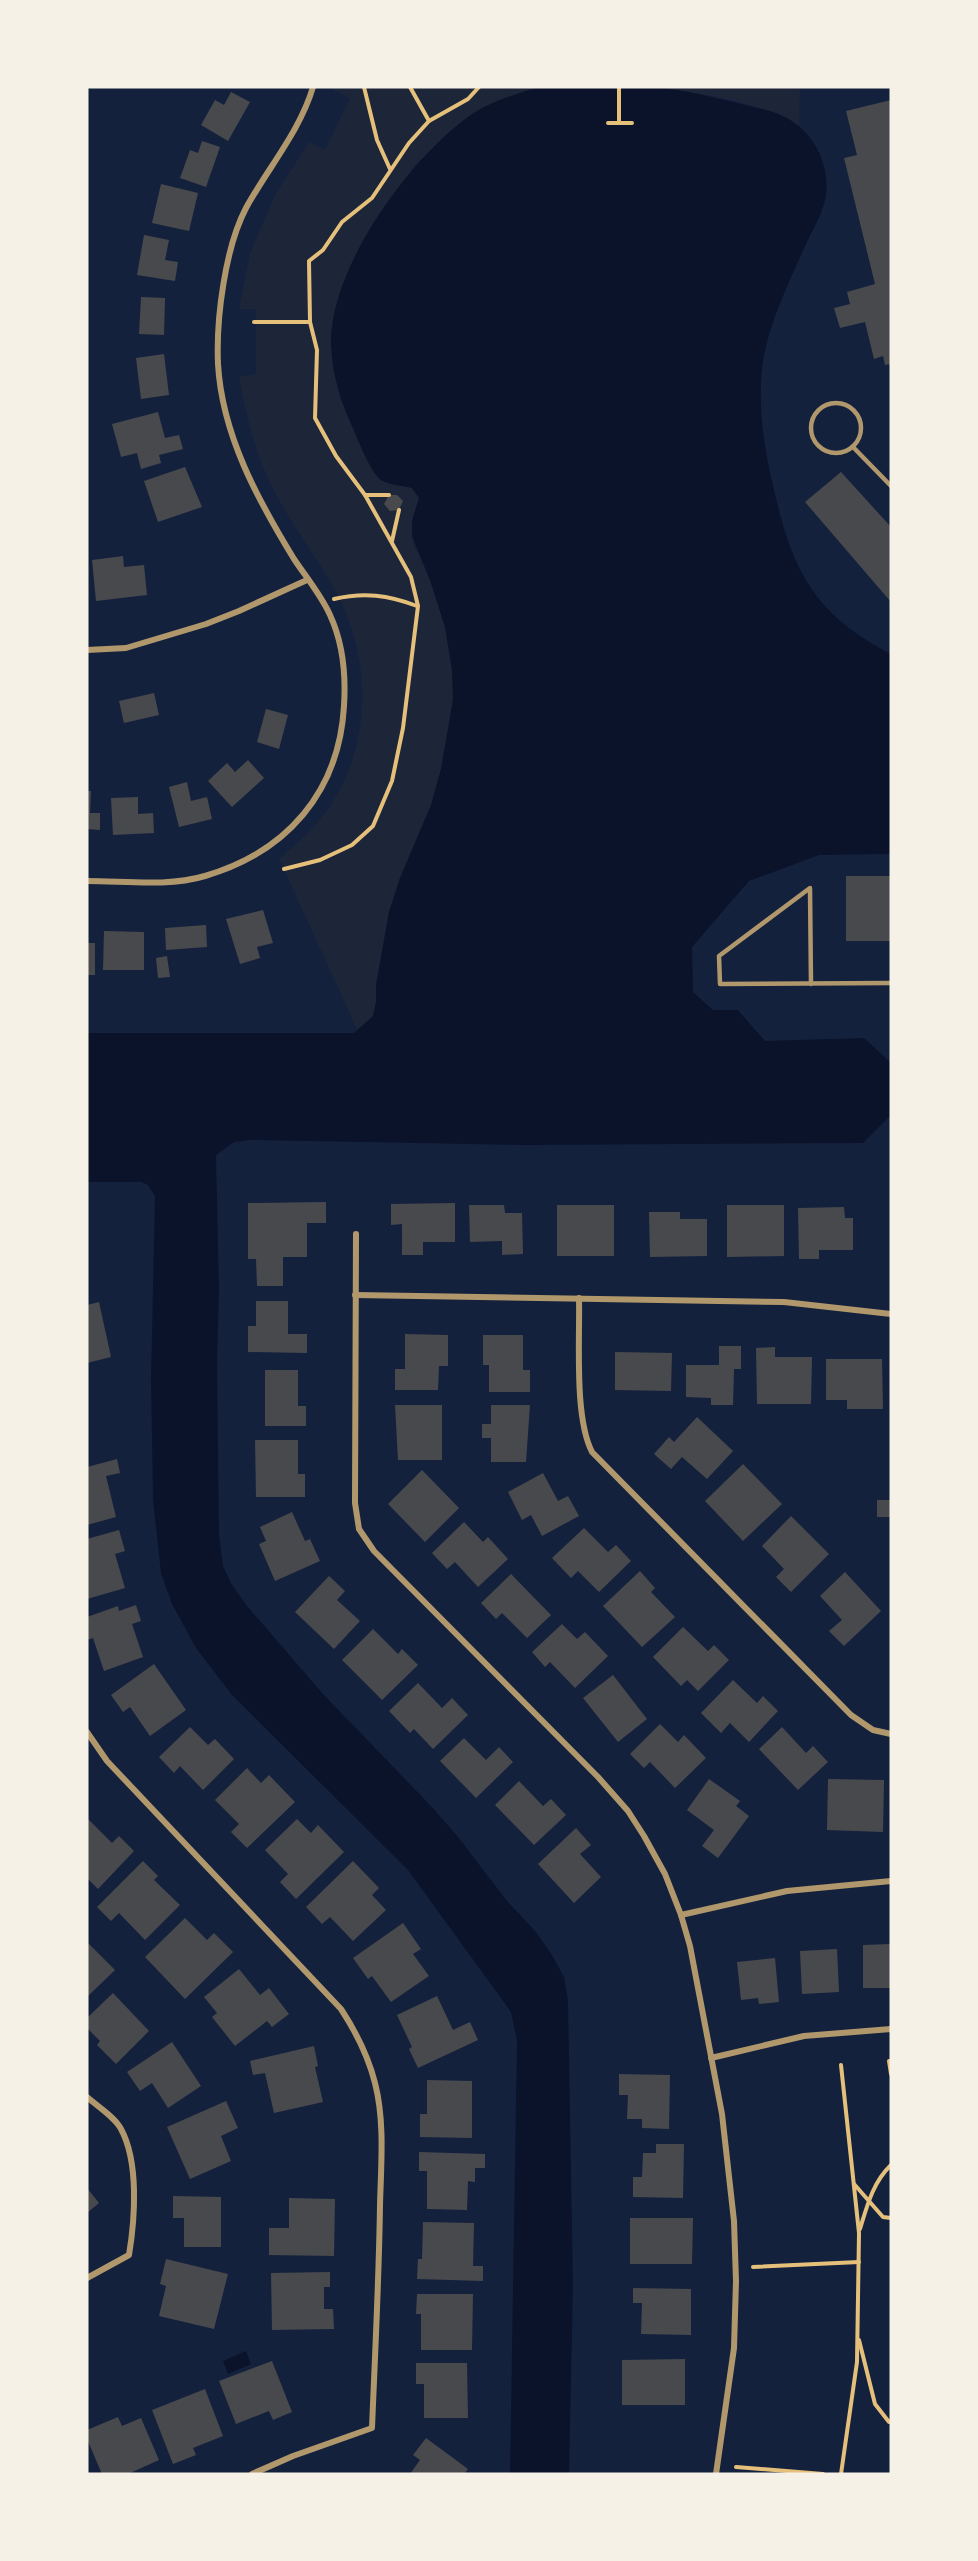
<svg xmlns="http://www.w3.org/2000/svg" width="978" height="2561" font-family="Cabin,sans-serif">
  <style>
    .green { fill: #1d2539 }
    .water { fill: #0b132b }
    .building { fill: #48494c }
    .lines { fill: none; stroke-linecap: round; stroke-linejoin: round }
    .path { stroke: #e5c07b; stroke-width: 4 }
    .service { stroke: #b1986c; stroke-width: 4.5 }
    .minor { stroke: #b1986c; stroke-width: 6 }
  </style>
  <rect width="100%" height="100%" fill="#14213d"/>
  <g class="green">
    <path d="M335 87H539L508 97 476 112 415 165 367 235 346 276 339 396 372 467 381 480 412 488 419 498 412 521 413 543 430 580 445 627 452 670 453 700 441 769 431 805 400 878 389 912 376 985V1002L373 1017 358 1031 279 859C299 842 318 825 332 803 370 745 371 663 341 602 323 564 295 531 275 493 256 457 246 416 239 377L256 374V309H239L250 253 275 195 309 142 325 150 350 98 334 90Z"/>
    <path d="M652 87H800L799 127C764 101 696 93 652 87Z"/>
  </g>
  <g class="water">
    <path d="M539 87C576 87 615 84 652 87 682 89 712 97 741 104 755 108 772 110 785 117 815 132 832 168 825 200 822 214 813 229 807 242 790 280 766 328 762 370 757 418 768 468 780 514 798 584 827 621 891 654V854L819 855 749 881 692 947 693 992 713 1010H738L765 1041 864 1038 891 1063V1115L863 1143 524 1145 251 1140 234 1142 216 1155 219 1290 217 1363 219 1535 223 1566 232 1585 247 1606 323 1694 431 1806 458 1837 507 1901 536 1932 552 1955 564 1977 568 2000 573 2285 569 2474H510L517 2040 511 2012 408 1870 232 1695 196 1648 172 1604 161 1573 153 1499 151 1380 155 1196 148 1185 141 1182H87V1033H354L373 1016 376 1002V985L389 912 400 878 431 805 441 769 453 700 452 670 445 627 430 580 412 536V521L419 498 412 488C404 486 389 485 381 480 370 472 357 437 351 424 340 399 332 373 331 345 329 267 412 154 475 112 494 100 517 94 539 87Z"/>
    <path d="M246 2351 251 2364 228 2374 223 2361Z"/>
  </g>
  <g class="building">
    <path d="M231 92 250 102 228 141 201 125 215 100 224 105Z"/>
    <path d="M891 100V364L885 365 883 356 874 359 865 322 840 328 834 308 850 304 847 292 875 284 844 158 857 155 846 111Z"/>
    <path d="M202 141 220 147 206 187 180 178 190 150 198 153Z"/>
    <path d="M161 184 198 193 189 231 152 223Z"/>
    <path d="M144 235 169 240 165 260 178 262 175 281 137 275Z"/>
    <path d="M141 297 165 298 164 335 139 334Z"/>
    <path d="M164 354 169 395 141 399 136 358Z"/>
    <path d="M158 412 165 438 179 435 183 449 159 455 161 463 141 469 137 453 121 457 112 424Z"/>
    <path d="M185 467 202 507 158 522 144 481Z"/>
    <path d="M841 472 891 527V602L805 502Z"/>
    <path d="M389 495H397L403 501 399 510 390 511 384 504Z"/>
    <path d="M123 556 124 567 144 565 147 595 96 601 92 560Z"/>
    <path d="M154 693 159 715 124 723 119 701Z"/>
    <path d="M266 709 288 715 279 749 257 742Z"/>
    <path d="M248 760 264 778 232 807 208 781 227 763 235 772Z"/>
    <path d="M187 782 191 801 207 797 212 819 179 827 169 787Z"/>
    <path d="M87 791H91L90 813H100V830L87 829Z"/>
    <path d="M138 797V814L153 813 154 833 113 835 111 798Z"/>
    <rect x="846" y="876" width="45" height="65"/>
    <path d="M263 910 273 943 257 947 260 958 240 964 226 919Z"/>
    <path d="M206 925 207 947 166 950 165 928Z"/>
    <path d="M104 931 144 932V970H103Z"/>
    <rect x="87" y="943" width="8" height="32"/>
    <path d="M167 956 170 977 158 978 156 958Z"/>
    <path d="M326 1202V1223H307V1257H283V1286H257L256 1259H248V1203Z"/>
    <path d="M455 1203V1242H423V1255H402V1224L391 1225V1204Z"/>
    <path d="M469 1205H504L505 1213H522L523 1254 502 1255V1241L470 1242Z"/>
    <rect x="557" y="1205" width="57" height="51"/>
    <path d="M727 1205H784V1256L727 1257Z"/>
    <path d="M844 1207 845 1218H853V1250H819V1259H799L798 1208Z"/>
    <path d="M649 1212H680V1219H707V1256L650 1257Z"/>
    <path d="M256 1301H288V1334H307V1353L248 1352V1326H256Z"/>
    <path d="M99 1302 111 1357 87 1363V1305Z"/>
    <path d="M405 1334 448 1335V1366H439L438 1390H395V1369H405Z"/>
    <path d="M483 1335H523V1370H530V1392H489V1365H483Z"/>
    <path d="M719 1346H741V1369H734L733 1405H711V1398L686 1397V1365H719Z"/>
    <path d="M775 1347V1357H812L811 1404H757L756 1348Z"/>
    <path d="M615 1352 672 1353 671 1391 615 1390Z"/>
    <path d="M826 1359H882L883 1409H847V1400H826Z"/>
    <path d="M265 1370H298V1406H306V1426H265Z"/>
    <path d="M395 1405H442V1460H398Z"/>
    <path d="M491 1405H530L526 1462H491V1438H482V1424H491Z"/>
    <path d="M697 1417 733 1451 707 1479 682 1457 671 1469 654 1454 669 1437 674 1442Z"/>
    <path d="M255 1440H298V1474H305V1497H256Z"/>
    <path d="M117 1459 120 1473 106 1476 116 1517 87 1525V1467Z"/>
    <path d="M743 1464 782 1504 743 1541 705 1501Z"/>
    <path d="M422 1470 459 1508 425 1542 388 1504Z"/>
    <path d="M543 1473 558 1501 568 1496 579 1516 542 1536 531 1515 522 1520 508 1492Z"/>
    <rect x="877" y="1500" width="14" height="17"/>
    <path d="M292 1512 305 1541 310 1539 320 1561 275 1581 259 1544 266 1541 260 1527Z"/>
    <path d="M791 1516 829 1554 791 1592 776 1577 784 1569 762 1546Z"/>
    <path d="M464 1522 483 1542 488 1537 508 1559 478 1587 455 1562 447 1569 432 1553Z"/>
    <path d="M584 1528 608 1552 616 1545 631 1561 599 1592 578 1571 571 1578 552 1558Z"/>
    <path d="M119 1530 125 1551 115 1554 125 1588 87 1599V1539Z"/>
    <path d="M640 1571 655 1588 651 1592 675 1617 642 1647 603 1606Z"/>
    <path d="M845 1572 881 1611 844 1646 829 1631 842 1620 820 1596Z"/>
    <path d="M511 1574 551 1615 527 1638 502 1613 496 1619 481 1603Z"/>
    <path d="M329 1576 345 1591 337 1600 360 1621 334 1649 295 1612Z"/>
    <path d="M136 1605 141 1621 132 1624 143 1657 104 1671 93 1638 87 1640V1617L118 1606 119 1611Z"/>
    <path d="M562 1624 577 1639 585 1632 608 1656 575 1688 550 1662 545 1667 532 1652Z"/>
    <path d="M683 1627 708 1651 714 1645 729 1660 698 1691 687 1680 681 1686 653 1657Z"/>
    <path d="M373 1629 398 1654 402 1649 418 1665 382 1700 342 1660Z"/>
    <path d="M154 1664 186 1710 150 1736 130 1707 123 1712 111 1695Z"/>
    <path d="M613 1675 647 1719 618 1742 583 1698Z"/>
    <path d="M733 1680 757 1703 763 1696 778 1711 749 1742 730 1723 721 1733 701 1713Z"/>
    <path d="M418 1683 442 1708 452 1698 468 1715 433 1749 414 1729 410 1733 389 1711Z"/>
    <path d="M660 1724 678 1742 684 1735 706 1758 675 1788 650 1762 644 1768 630 1754Z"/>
    <path d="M190 1727 208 1745 215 1739 234 1759 203 1790 180 1766 174 1773 159 1757Z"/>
    <path d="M782 1727 806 1753 813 1746 828 1762 798 1790 759 1749Z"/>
    <path d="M464 1738 486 1760 499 1747 513 1762 476 1798 440 1761Z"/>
    <path d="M247 1768 261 1783 269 1775 295 1802 247 1848 231 1832 239 1824 215 1800Z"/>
    <path d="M709 1779 740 1801 736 1806 749 1816 718 1858 702 1846 714 1830 687 1810Z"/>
    <path d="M828 1779 884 1780 883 1832 827 1830Z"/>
    <path d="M519 1781 543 1806 551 1799 566 1815 534 1845 495 1805Z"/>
    <path d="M87 1818 112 1843 119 1836 134 1851 98 1889 87 1878Z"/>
    <path d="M297 1819 311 1833 318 1825 344 1852 296 1899 280 1882 288 1874 265 1850Z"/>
    <path d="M576 1828 591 1845 580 1854 601 1877 574 1903 538 1864Z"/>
    <path d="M143 1861 158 1876 154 1880 180 1905 145 1940 119 1913 111 1921 97 1907Z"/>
    <path d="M353 1861 379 1888 372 1895 386 1910 353 1941 330 1917 322 1924 306 1907Z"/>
    <path d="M185 1918 207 1940 214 1933 233 1952 185 1999 145 1957Z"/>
    <path d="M403 1923 421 1949 413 1954 429 1976 391 2002 372 1976 368 1979 353 1958Z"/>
    <path d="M88 1943 115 1970 87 1997V1944Z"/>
    <path d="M891 1944V1988H863V1945Z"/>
    <path d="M837 1949 839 1992 802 1994 800 1951Z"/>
    <path d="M775 1958 779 2002 759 2004 758 1998 741 2000 737 1962Z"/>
    <path d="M239 1969 260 1995 269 1988 289 2014 272 2027 267 2021 235 2046 212 2017 217 2013 204 1997Z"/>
    <path d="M113 1993 149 2031 116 2064 97 2045 100 2041 87 2028V2018Z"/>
    <path d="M437 1996 453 2030 470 2022 478 2040 418 2068 409 2049 412 2047 397 2015Z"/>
    <path d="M172 2042 201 2086 168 2108 152 2083 140 2091 127 2072Z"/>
    <path d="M314 2046 318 2066 315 2067 323 2102 274 2113 265 2073 253 2075 250 2061Z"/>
    <path d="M619 2074 670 2075 669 2129 642 2128V2119H627L628 2095H619Z"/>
    <path d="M427 2080 472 2081V2138L420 2137V2114H427Z"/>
    <path d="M226 2101 238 2128 221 2136 231 2161 190 2179 167 2127Z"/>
    <path d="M656 2144H684L683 2198 633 2197V2177H642L643 2153H656Z"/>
    <path d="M419 2152 485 2154V2168H475V2182L468 2181 467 2210 427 2209V2171H419Z"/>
    <path d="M87 2188 99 2203 87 2213Z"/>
    <path d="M173 2196 221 2197V2247H184V2218H173Z"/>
    <path d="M289 2198 335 2199 334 2256 269 2255V2228H289Z"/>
    <path d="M630 2218H693L692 2264H630Z"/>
    <path d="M423 2222 474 2223 473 2266H483V2281L417 2279 418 2259H422Z"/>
    <path d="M166 2259 228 2274 214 2329 159 2316 166 2286 160 2284Z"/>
    <path d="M330 2272V2287H324V2309H333L334 2329 272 2330 271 2273Z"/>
    <path d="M633 2288 691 2289V2335L641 2334 642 2303H633Z"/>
    <path d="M417 2294H473L472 2350H421V2314H416Z"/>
    <path d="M685 2359V2405H622V2360Z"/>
    <path d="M272 2361 292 2412 273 2420 269 2411 236 2424 219 2381Z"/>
    <path d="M416 2363H467L468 2418H424V2384H416Z"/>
    <path d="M205 2389 223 2436 193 2448 196 2455 173 2464 152 2410Z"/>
    <path d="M118 2417 122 2426 141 2418 159 2460 128 2474H102L87 2439V2430Z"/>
    <path d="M426 2438 468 2469 464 2474H410L420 2460 413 2455Z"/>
  </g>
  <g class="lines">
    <g class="path">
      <path d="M364 87 377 140 390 169"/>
      <path d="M410 87 429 121"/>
      <path d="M608 123H632"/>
      <path d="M619 123V87"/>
      <path d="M254 322H310"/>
      <path d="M365 495H389"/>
      <path d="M392 541 399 510"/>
      <path d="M334 599C364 592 388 595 417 606"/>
      <path d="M284 869 320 860 352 845 373 826 392 781 403 728 418 606 411 577 365 495 336 456 315 418 317 350 310 322 309 261 323 250 342 222 372 198 409 143 429 121 468 99 479 87"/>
      <path d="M889 2061 891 2074"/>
      <path d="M841 2065 859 2233 857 2362 841 2474"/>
      <path d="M854 2184 883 2217 891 2218"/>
      <path d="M860 2229C867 2206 873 2182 891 2165"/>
      <path d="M753 2267 859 2262"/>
      <path d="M859 2340 875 2404 889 2422 891 2421"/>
      <path d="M736 2467 823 2474"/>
    </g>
    <g class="service">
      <circle cx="836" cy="428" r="25"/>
      <path d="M853 447 891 486"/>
      <path d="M811 984 810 888 719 956 720 984 891 983"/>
    </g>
    <g class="minor">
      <path d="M87 650 126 648 206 624 239 611 307 580"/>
      <path d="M87 881C125 881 168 887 205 876 287 852 339 792 344 706 346 675 343 643 330 615 321 595 306 577 294 559 258 500 222 435 218 364 216 319 225 248 246 208 268 168 300 131 313 87"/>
      <path d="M356 1234 355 1503 359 1529 374 1551 598 1777 628 1811 644 1836 665 1874 681 1915 690 1946 722 2114 734 2221 736 2281 734 2348 716 2474"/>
      <path d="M355 1295 784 1302 891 1314"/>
      <path d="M579 1298C580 1340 574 1417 592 1452L851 1715 873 1730 891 1734"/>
      <path d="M87 1732 107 1761 341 2009C356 2032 368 2055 375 2083 385 2122 381 2165 380 2205 379 2279 375 2354 372 2428L293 2456 252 2474"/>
      <path d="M681 1915 787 1891 891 1881"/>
      <path d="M711 2058 804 2036 891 2029"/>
      <path d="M87 2097C97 2106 115 2117 121 2129 139 2162 135 2219 129 2255L87 2278"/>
    </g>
  </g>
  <rect width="978" height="2561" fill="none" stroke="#f6f1e7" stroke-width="177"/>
</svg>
